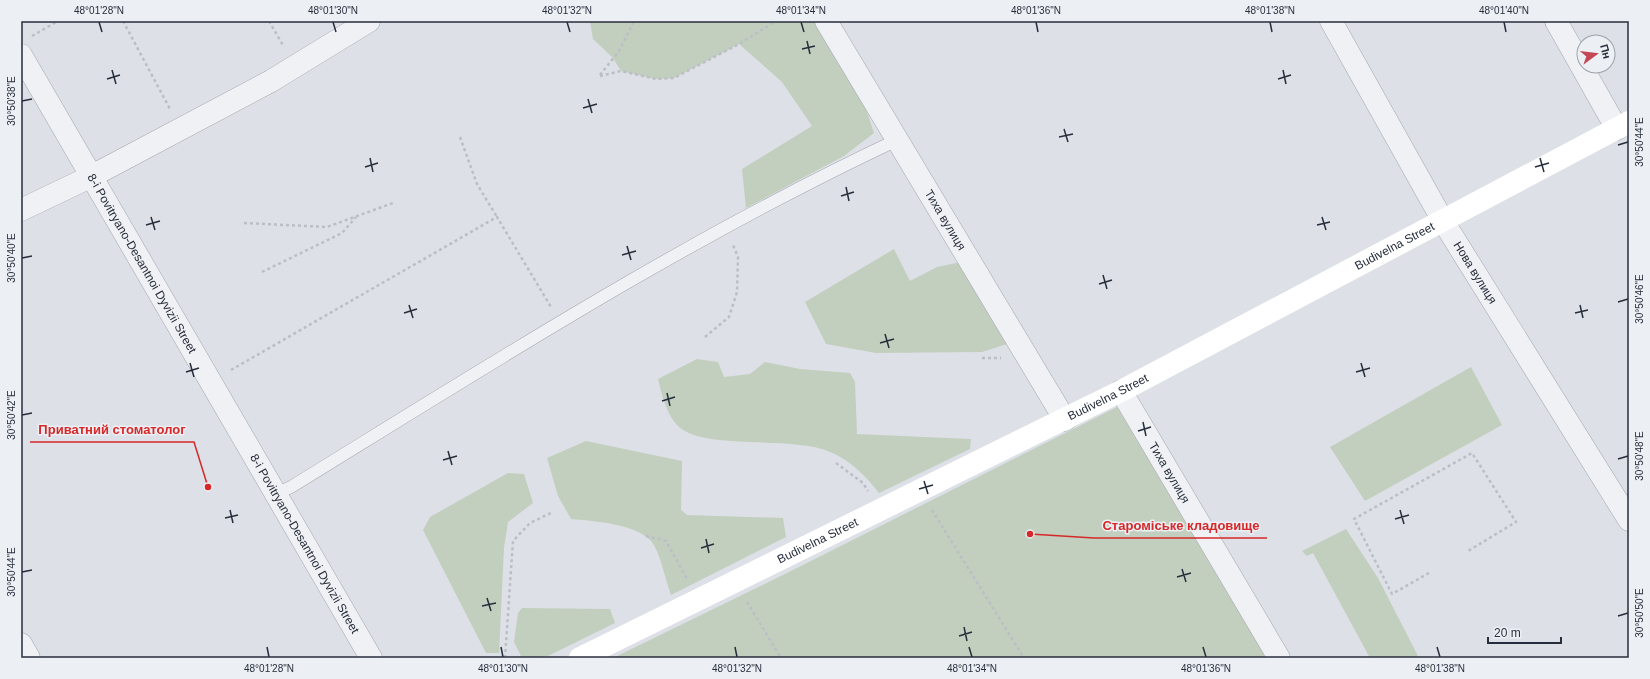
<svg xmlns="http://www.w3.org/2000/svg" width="1650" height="679" font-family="Arial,sans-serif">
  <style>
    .green { fill: #c2cfbe }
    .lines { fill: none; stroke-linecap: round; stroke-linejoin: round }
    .lane-casing { stroke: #a3a7af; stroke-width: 13 }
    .street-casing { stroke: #a3a7af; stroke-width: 23 }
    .path { stroke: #bbbec5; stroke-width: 2.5; stroke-dasharray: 3 3; stroke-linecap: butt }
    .lane { stroke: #eff1f5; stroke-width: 12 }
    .street { stroke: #eff1f5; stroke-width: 22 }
    .secondary { stroke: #fff; stroke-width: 22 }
    .ticks { fill: none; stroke: #272e3b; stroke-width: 1.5 }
    .labels { text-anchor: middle; stroke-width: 3; stroke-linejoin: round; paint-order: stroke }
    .street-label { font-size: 12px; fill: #272e3b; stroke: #eceff4 }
    .leader { fill: none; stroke: #d62828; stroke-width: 1.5 }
    .callout-dot { fill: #d62828; stroke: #eceff4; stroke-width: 1.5 }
    .callout-label { font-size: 13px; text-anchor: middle; font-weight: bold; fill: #d62828; stroke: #eceff4; stroke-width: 3; stroke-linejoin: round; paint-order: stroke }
    .neatline { fill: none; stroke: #272e3b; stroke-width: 1.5 }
    .ticks-label { font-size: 10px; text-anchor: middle; fill: #272e3b }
  </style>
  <rect width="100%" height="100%" fill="#dde0e6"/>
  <g class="green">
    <path d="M590 21H815L863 100 874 133 844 156 746 208 742 169 812 126 782 82 739 44 674 78 656 79 621 71 613 58 593 39Z"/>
    <path d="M894 249 910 281 937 267 961 262 1007 344 982 352 876 353 826 344 805 302Z"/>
    <path d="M697 359 718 362 724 377 750 374 765 362 800 369 850 373 855 382 857 434 971 439 970 449 879 493C866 476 850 460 830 452 793 435 703 451 678 426 666 414 662 395 658 379Z"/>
    <path d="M1471 367 1502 425 1365 501 1330 447Z"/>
    <path d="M1117 407 1269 658H613L789 572Z"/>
    <path d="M586 441 682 461 681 510 687 515 783 518 786 537 671 595C665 579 662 560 654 545 642 524 593 521 571 519L558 496 547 458Z"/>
    <path d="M508 473 524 474 533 503 508 522 504 548 499 653H486L423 530 430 517Z"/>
    <path d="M1346 529 1378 578 1418 656 1416 658H1370L1313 553 1307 556 1302 551Z"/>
    <path d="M522 608 610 609 615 623 548 656 522 658 514 642 518 613Z"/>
  </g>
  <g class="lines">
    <g class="lane-casing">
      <path id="lane" d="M275 494 291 487C489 365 686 239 897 140"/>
    </g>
    <g class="street-casing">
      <g id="street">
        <path id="s1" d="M826 21 1065 420"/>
        <path id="s2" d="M1331 21 1443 221 1629 520"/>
        <path d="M1556 21 1617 129"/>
        <path id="s3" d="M21 55 371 658"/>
        <path d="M21 210 90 177 271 81 369 21"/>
        <path id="s4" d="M1121 391 1279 658"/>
        <path d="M21 644 29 658"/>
      </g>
    </g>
    <g class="path">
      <path d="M123 21 170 109"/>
      <path d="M269 21 284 47"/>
      <path d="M32 36 58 21"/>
      <path d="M600 75 619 51 634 21"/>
      <path d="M600 76 621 71 656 79 674 78 739 44 776 21"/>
      <path d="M460 137 477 184 497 217"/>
      <path d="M244 223 327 227 393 203"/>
      <path d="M262 272 342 233 356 217"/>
      <path d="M705 337 729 317 737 292 738 257 733 245"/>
      <path d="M982 358H1001"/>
      <path d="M231 370 497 217 551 307"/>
      <path d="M836 463 863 483 868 491"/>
      <path d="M932 510 1024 658"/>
      <path d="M646 536 666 541 687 579"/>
      <path d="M1429 573 1392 594 1354 519 1472 453 1516 522 1468 551"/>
      <path d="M747 602 781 658"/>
      <path d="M505 658 513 541 530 523 553 512"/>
    </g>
    <use href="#lane" class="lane"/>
    <use href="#street" class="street"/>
    <path class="secondary" id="s5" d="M580 658 1121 391 1629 122"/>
  </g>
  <path class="ticks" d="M99 22 102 32M333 22 336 32M567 22 570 32M801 22 804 32M1036 22 1038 32M1270 22 1272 32M1504 22 1506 32M807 41 810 54M802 49 815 46M112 70 116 84M1283 70 1286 84M107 79 120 75M1278 79 1291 75M588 99 592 113M22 101 32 99M583 108 597 104M1064 129 1068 142M1059 137 1073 134M1618 145 1628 142M370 158 373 172M1540 158 1544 172M365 167 378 163M1535 167 1549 163M846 187 849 201M841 196 854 192M151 217 155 230M1322 217 1326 230M146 225 160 221M1317 225 1330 222M627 246 631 260M622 255 636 251M22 258 32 256M1103 275 1107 289M1099 284 1112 280M1618 302 1628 299M409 305 413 318M1580 305 1583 318M404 313 417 309M1575 313 1588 310M885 334 889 348M880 343 894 339M190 363 194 377M1361 363 1365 377M186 372 199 368M1356 372 1370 368M667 393 670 406M662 401 675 397M22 415 32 413M1143 422 1146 436M1138 431 1151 427M448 451 452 465M1618 459 1628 456M443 460 457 456M924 481 928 494M919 489 933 485M230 510 233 523M1400 510 1404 524M225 518 238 515M1395 519 1409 515M706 539 709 553M701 548 714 544M1182 569 1186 582M22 572 32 570M1177 577 1191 573M487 598 491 611M482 606 496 603M1618 616 1628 613M964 627 967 641M959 636 972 632M267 647 269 657M501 647 503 657M735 647 737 657M969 647 972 657M1203 647 1206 657M1437 647 1440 657"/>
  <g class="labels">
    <g class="street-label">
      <text dy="4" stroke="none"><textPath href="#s1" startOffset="232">Тиха вулиця</textPath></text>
      <text dy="4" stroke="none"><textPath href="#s5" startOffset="913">Budivelna Street</textPath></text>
      <text dy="4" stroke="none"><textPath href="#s3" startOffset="241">8-i Povitryano-Desantnoi Dyvizii Street</textPath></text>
      <text dy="4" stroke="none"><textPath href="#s2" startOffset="290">Нова вулиця</textPath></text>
      <text dy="4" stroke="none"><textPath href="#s5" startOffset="589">Budivelna Street</textPath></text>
      <text dy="4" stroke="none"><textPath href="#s4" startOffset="95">Тиха вулиця</textPath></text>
      <text dy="4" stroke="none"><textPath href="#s5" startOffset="265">Budivelna Street</textPath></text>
      <text dy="4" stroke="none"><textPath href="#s3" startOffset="565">8-i Povitryano-Desantnoi Dyvizii Street</textPath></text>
    </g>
  </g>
  <path class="leader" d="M208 487L194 442H30M1030 534L1094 538H1267"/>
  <g class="callout-dot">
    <circle cx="208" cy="487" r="4"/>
    <circle cx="1030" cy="534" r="4"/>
  </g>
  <g class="callout-label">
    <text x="112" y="434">Приватний стоматолог</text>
    <text x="1181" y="530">Староміське кладовище</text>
  </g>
  <rect width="1650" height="679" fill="none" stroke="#eceff4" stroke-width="44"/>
  <g transform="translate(1596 54) rotate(75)"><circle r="19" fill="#eceff4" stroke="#9da2aa"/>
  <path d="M0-3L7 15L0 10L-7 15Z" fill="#c54754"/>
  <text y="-6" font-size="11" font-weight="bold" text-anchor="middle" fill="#272e3b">Пн</text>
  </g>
  <path d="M1488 637v6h73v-6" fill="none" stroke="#272e3b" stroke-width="2"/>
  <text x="1494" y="637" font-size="12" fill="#272e3b" stroke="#eceff4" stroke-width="3" paint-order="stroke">20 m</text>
  <rect x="22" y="22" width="1606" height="635" class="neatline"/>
  <g class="ticks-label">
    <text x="99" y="14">48°01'28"N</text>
    <text x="333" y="14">48°01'30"N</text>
    <text x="567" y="14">48°01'32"N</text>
    <text x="801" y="14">48°01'34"N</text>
    <text x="1036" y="14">48°01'36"N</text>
    <text x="1270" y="14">48°01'38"N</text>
    <text x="1504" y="14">48°01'40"N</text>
    <text transform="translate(11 101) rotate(-90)" y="4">30°50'38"E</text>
    <text transform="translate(1639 142) rotate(-90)" y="4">30°50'44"E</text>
    <text transform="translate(11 258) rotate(-90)" y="4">30°50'40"E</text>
    <text transform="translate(1639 299) rotate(-90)" y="4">30°50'46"E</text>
    <text transform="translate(11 415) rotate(-90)" y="4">30°50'42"E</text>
    <text transform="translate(1639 456) rotate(-90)" y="4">30°50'48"E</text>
    <text transform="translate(11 572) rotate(-90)" y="4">30°50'44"E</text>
    <text transform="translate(1639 613) rotate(-90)" y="4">30°50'50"E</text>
    <text x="269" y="672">48°01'28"N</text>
    <text x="503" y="672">48°01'30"N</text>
    <text x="737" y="672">48°01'32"N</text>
    <text x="972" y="672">48°01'34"N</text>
    <text x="1206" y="672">48°01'36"N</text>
    <text x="1440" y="672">48°01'38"N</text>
  </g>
</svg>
